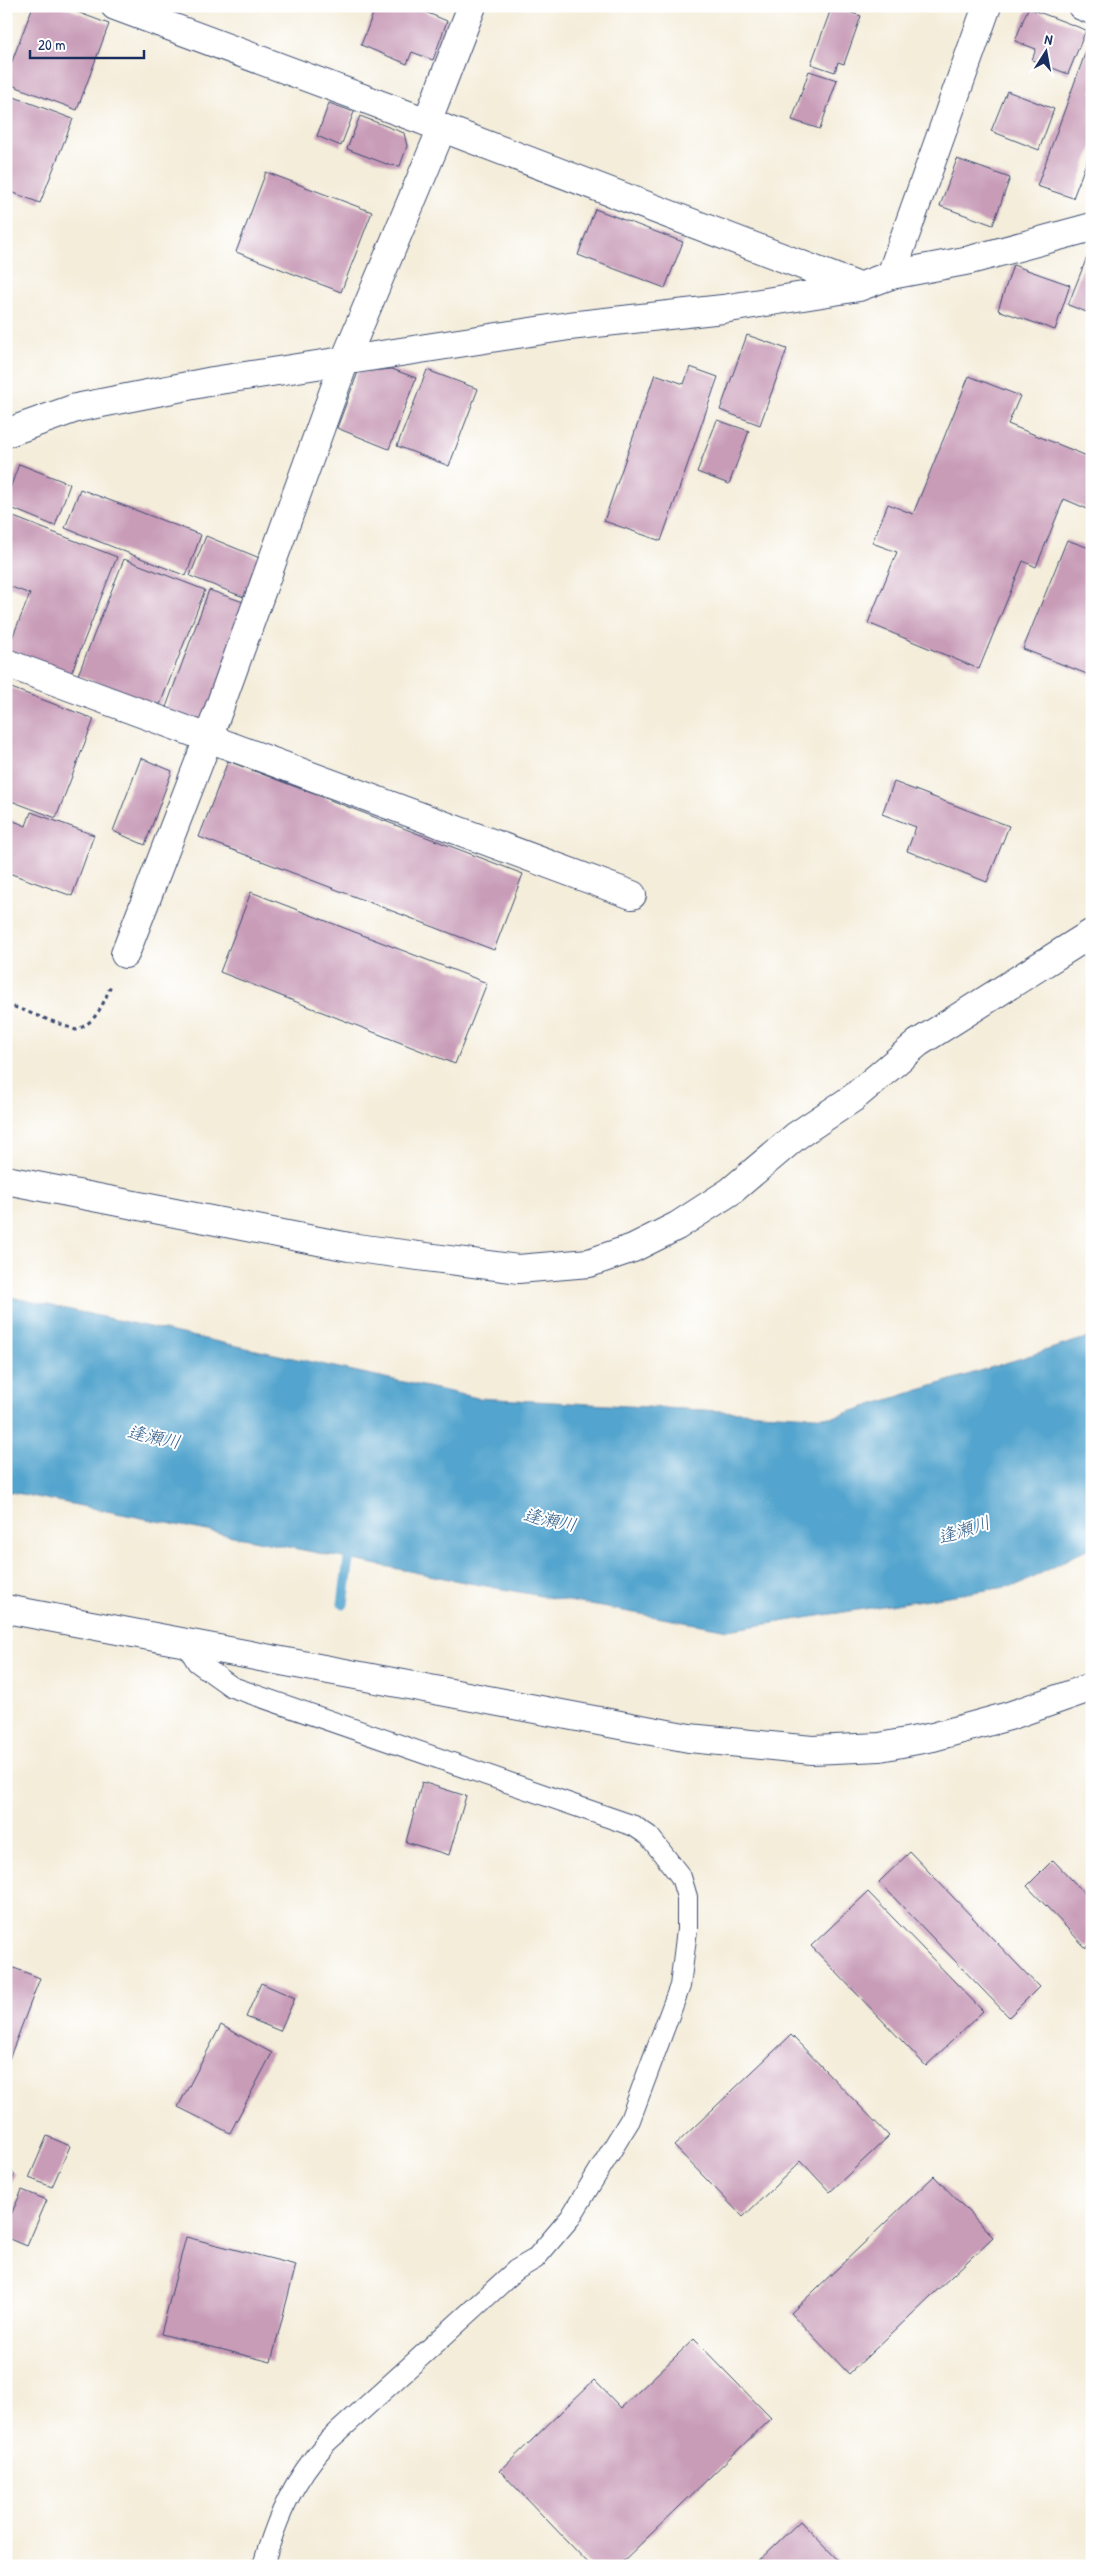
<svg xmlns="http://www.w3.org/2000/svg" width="1098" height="2572" font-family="'Patrick Hand','Klee One',sans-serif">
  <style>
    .water { fill: #53a4ce; stroke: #376a96 }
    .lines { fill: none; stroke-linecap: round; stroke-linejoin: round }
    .stream { stroke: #53a4ce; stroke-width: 11 }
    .building { fill: #c89bb7 }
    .lane-casing { stroke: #3c4c71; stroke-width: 22 }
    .street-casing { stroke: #3c4c71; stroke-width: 30 }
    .path { stroke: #3c4c71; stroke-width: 3; stroke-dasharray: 4 4; stroke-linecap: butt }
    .lane { stroke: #fff; stroke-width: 20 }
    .street { stroke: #fff; stroke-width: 28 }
    .labels { text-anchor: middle; stroke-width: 4; stroke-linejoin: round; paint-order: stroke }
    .water-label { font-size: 18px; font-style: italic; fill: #315e8b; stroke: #fff }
  </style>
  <rect width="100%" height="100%" fill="#fff"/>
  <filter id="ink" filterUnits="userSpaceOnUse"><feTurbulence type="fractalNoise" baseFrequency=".02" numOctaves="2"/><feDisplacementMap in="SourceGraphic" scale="10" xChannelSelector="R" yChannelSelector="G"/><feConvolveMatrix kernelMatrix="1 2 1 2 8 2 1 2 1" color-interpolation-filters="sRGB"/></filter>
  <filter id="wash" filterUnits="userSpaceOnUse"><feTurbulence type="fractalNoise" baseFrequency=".0096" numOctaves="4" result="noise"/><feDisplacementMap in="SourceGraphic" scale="20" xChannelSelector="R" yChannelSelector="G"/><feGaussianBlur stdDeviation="1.12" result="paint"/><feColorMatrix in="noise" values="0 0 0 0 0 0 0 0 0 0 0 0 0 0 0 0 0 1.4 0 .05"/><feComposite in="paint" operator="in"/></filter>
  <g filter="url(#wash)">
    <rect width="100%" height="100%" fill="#f4edda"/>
    <path class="water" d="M6 1296 478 1398 833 1417 1092 1336V1546L1019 1585 728 1630 464 1582 6 1491Z"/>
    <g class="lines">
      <path class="stream" d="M343 1604 351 1544"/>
    </g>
    <g id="blocks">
      <g class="building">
        <path d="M33 6H61L109 24 77 110 6 83V77Z"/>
        <path d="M376 6H411L447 21 433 60 412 52 407 64 361 45Z"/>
        <path d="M832 6 861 16 844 64 838 62 835 72 811 64Z"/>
        <path d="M1028 8 1086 30 1068 74 1032 60 1036 49 1015 41Z"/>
        <path d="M1090 40H1092V147L1073 198 1037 186Z"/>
        <path d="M809 71 837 80 820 129 792 120Z"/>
        <path d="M1007 91 1054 109 1039 150 991 131Z"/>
        <path d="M6 94 73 119 40 203 6 190Z"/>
        <path d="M329 103 354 112 341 146 317 136Z"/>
        <path d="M360 116 404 133 407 146 400 166 389 165 347 149Z"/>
        <path d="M957 159 1010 178 993 225 940 206Z"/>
        <path d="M266 172 372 212 341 292 236 252Z"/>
        <path d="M595 209 683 242 665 288 578 255Z"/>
        <path d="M1089 252 1092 254V314L1068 305Z"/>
        <path d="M1013 265 1070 285 1055 330 998 310Z"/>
        <path d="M747 335 787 349 760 425 720 410Z"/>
        <path d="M690 367 718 377 661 541 604 521 655 374 684 384Z"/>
        <path d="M392 369 416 378 389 449 337 428 358 372Z"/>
        <path d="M427 370 478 389 449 466 397 446Z"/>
        <path d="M969 376 1020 396 1008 424 1092 458V511L1064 499 1036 567 1023 561 979 669 868 623 897 552 872 543 888 504 913 514Z"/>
        <path d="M717 420 749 431 729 484 697 472Z"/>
        <path d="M19 464 70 484 55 526 6 506V499Z"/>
        <path d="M80 489 201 535 186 576 65 528Z"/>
        <path d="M6 514 117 557 69 679 6 653 30 594 6 585Z"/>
        <path d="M206 536 262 559 246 598 190 576Z"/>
        <path d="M1067 540 1092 549V676L1023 649Z"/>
        <path d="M124 559 205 590 159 707 78 675Z"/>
        <path d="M209 590 249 604 205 725 165 710Z"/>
        <path d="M6 686 94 719 56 818 6 799Z"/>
        <path d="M141 758 172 771 145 845 113 831Z"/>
        <path d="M228 761 523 874 494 950 199 837Z"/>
        <path d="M894 782 1009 826 987 882 907 851 916 827 882 814Z"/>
        <path d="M31 812 94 835 72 896 6 872V826L9 819 26 826Z"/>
        <path d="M251 892 487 983 455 1064 220 972Z"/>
        <path d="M422 1782 466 1796 449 1855 406 1842Z"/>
        <path d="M910 1852 1039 1987 1009 2017 879 1882Z"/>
        <path d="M1053 1860 1092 1901V1942L1086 1948 1027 1886Z"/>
        <path d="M868 1892 983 2011 926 2066 811 1946Z"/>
        <path d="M6 1965 40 1978 8 2062 6 2061Z"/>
        <path d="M261 1983 295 1998 280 2031 246 2017Z"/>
        <path d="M221 2025 272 2053 230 2133 178 2107Z"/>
        <path d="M791 2035 889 2136 830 2192 801 2161 743 2217 674 2146Z"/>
        <path d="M47 2136 70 2146 52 2187 29 2178Z"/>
        <path d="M6 2169 15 2174 6 2191Z"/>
        <path d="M934 2176 993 2237 849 2374 791 2313Z"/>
        <path d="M22 2190 47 2200 27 2246 6 2237V2226Z"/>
        <path d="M186 2237 296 2265 271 2362 161 2334Z"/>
        <path d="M694 2339 771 2418 618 2566H591L500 2471 594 2380 621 2408Z"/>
        <path d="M800 2521 844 2566H753Z"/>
      </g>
    </g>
  </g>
  <g filter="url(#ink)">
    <use href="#blocks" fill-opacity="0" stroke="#3c4c71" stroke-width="1"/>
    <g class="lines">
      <g class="lane-casing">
        <path id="lane" d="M186 1644 197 1662 232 1687 634 1826 649 1836 681 1877 687 1897V1930L680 1986 630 2120 570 2218 535 2259 516 2270 327 2442C293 2481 277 2516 263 2566"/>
      </g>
      <g class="street-casing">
        <g id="street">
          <path d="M115 6 427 122 857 286"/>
          <path d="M1082 6 1092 10"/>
          <path d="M427 122 472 6"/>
          <path d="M891 275 987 6"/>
          <path d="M6 433 76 408 213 381 569 326 723 309 859 287 891 275 970 260 1092 227"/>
          <path d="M6 663 632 895"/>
          <path d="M125 954 208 739 345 360 442 128"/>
          <path d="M6 1180 349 1247 518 1269 589 1263 633 1248 677 1226 731 1191 796 1136 853 1098 918 1043 1092 933"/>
          <path d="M6 1609 689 1738 812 1750 880 1747 933 1737 1009 1716 1092 1687"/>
        </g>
      </g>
      <path class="path" d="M6 1004 76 1030C97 1022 103 1004 111 985"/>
      <use href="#lane" class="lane"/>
      <use href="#street" class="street"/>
    </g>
  </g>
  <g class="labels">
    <g class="water-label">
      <text transform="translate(154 1437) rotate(12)" y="6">逢瀬川</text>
      <text transform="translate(550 1520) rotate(12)" y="6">逢瀬川</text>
      <text transform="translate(964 1530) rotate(-18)" y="6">逢瀬川</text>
    </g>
  </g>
  <rect width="1098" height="2572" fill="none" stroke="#fff" stroke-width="25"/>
  <g transform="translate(1046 52) rotate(11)" stroke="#ffffff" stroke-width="4" paint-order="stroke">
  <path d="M0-4L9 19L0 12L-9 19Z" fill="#1b2f5e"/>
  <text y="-8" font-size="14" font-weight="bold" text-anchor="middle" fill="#1b2f5e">N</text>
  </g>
  <path d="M30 50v8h114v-8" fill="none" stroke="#1b2f5e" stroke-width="2.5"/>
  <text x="38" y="50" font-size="15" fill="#1b2f5e" stroke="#ffffff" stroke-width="4" paint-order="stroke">20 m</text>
</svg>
